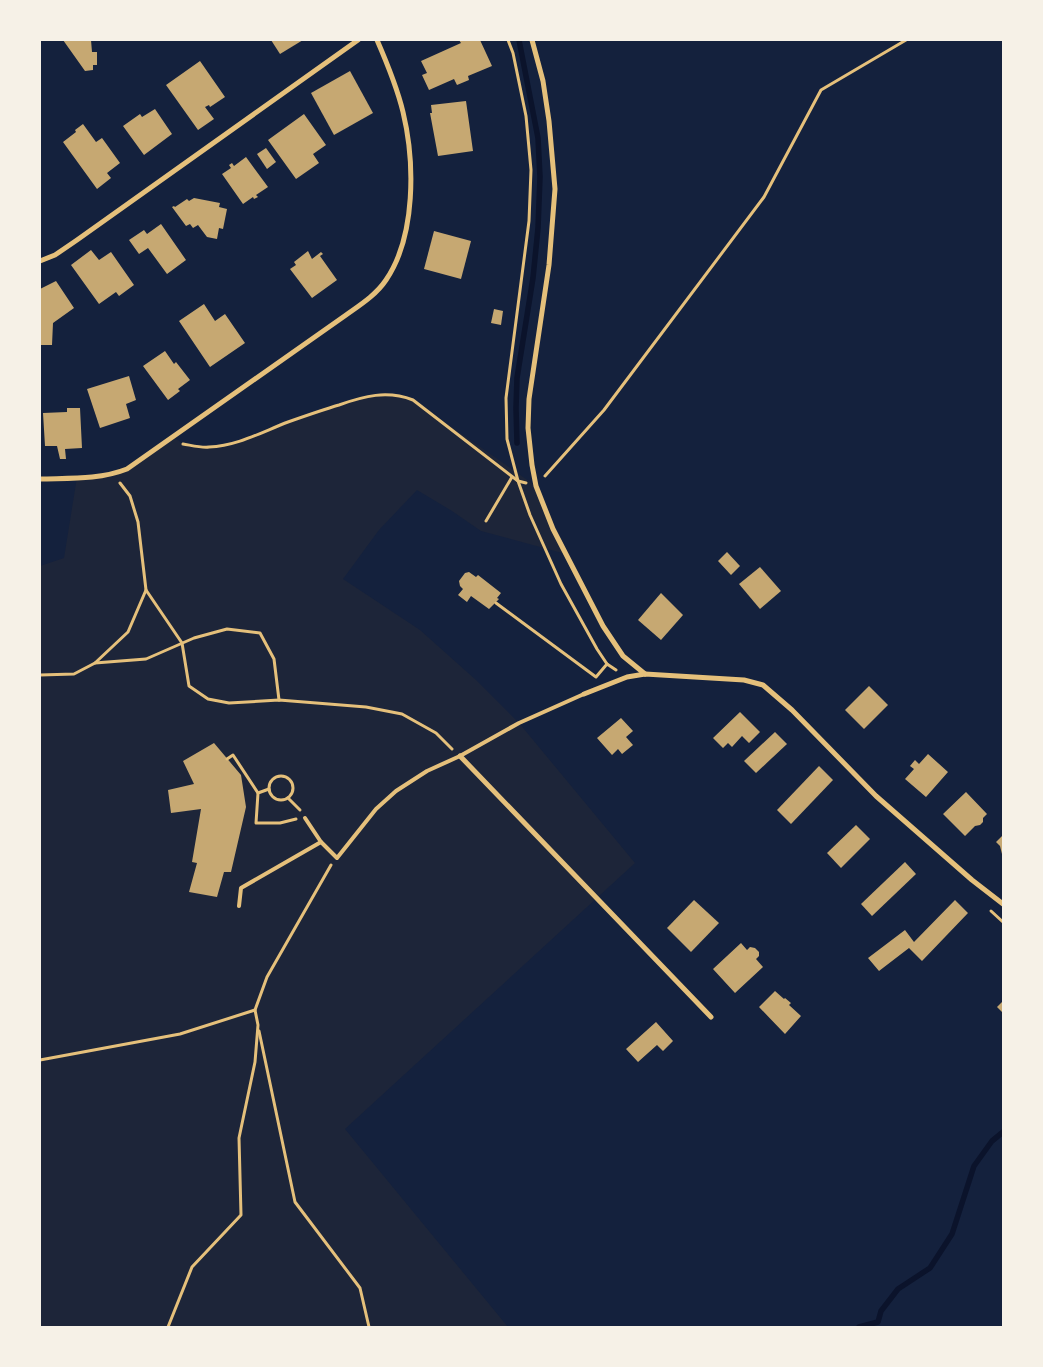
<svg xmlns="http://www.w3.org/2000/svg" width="1043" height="1367" font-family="'Open Sans',sans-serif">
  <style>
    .green { fill: #1d2539 }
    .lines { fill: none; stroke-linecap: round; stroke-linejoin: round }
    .stream { stroke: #0b132b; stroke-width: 5.5 }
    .building { fill: #c6a872 }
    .path { stroke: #e5c07b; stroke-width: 3 }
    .service { stroke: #e5c07b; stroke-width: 4 }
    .minor { stroke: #e5c07b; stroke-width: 5 }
  </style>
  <rect width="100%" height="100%" fill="#14213d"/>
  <path class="green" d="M390 394 413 400 536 486 566 554 481 531 452 511 417 490 379 530 343 579 420 630 476 680 519 723 635 863 345 1129 508 1327H40V566L64 558 77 477 114 474 174 437 183 444 208 448 241 442 289 422 353 400Z"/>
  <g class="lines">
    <g class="stream">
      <path d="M517 443 516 408 517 378 533 278 538 228 540 177 538 138 519 40"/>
      <path d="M859 1327 878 1322 881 1311 898 1289 930 1268 952 1234 974 1166 992 1141 1003 1132"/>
    </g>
  </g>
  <g class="building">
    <path d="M63 40H91L92 52H97V65H93V70L85 71Z"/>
    <path d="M271 40H303L280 54Z"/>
    <path d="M459 40H480L492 66 468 76 469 80 457 85 454 79 429 90 422 75 427 73 421 61 461 43Z"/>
    <path d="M200 61 225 97 210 107 209 105 205 107 214 119 198 130 166 85Z"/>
    <path d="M350 71 373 113 334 135 311 93Z"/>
    <path d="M466 101 473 151 438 156 430 113H432L431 105Z"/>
    <path d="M155 109 172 134 144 155 123 126 140 114 142 117Z"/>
    <path d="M304 114 326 145 313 154 319 163 296 179 268 140Z"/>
    <path d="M83 124 96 142 102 138 120 163 107 173 111 178 97 189 63 142 76 132 75 130Z"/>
    <path d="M266 148 276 162 267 169 257 154Z"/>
    <path d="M246 157 268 187 256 195 258 197 254 199 253 197 243 204 222 174 231 168 229 165 232 163 234 166Z"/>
    <path d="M194 198 220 203 219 207 227 209 223 229 219 228 217 239 207 237 198 225 193 228 190 224 186 226 172 207 174 206 175 207 187 199 189 201Z"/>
    <path d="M161 224 186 260 167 274 148 248 139 254 129 240 144 230 147 234Z"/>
    <path d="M434 231 471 241 461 279 424 269Z"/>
    <path d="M91 250 99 260 111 252 134 285 119 296 116 292 99 304 71 265Z"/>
    <path d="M308 251 312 259 321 252 323 254 320 256 337 280 312 298 290 269 296 265 294 262Z"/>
    <path d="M56 281 74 308 53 323 52 345H40V289Z"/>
    <path d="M204 304 215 321 225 314 245 343 210 367 179 321Z"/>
    <path d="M494 309 503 311 501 325 491 323Z"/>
    <path d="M165 351 174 364 176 362 190 380 178 389 180 391 168 400 143 366Z"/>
    <path d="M129 376 136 400 126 404 130 418 100 428 87 389Z"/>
    <path d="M67 408H80L82 448 65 449 66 459H60L57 446H45L43 413 67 412Z"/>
    <path d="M727 552 740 566 731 575 718 561Z"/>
    <path d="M760 567 781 591 760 609 739 584Z"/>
    <path d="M469 572 476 577 478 575 501 593 497 598 499 599 489 609 471 596 467 602 458 595 463 589 460 586 459 581 465 573Z"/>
    <path d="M661 593 683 615 661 640 638 620Z"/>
    <path d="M869 686 888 705 864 729 845 710Z"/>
    <path d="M740 712 760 732 749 743 742 736 732 747 728 743 723 748 713 738Z"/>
    <path d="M621 718 633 731 626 737 633 745 622 754 618 749 612 755 597 738Z"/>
    <path d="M775 732 787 744 756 773 744 761Z"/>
    <path d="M214 743 241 775 246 807 231 872H224L217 897 189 892 197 863 192 862 201 809 171 813 168 790 194 784 183 761Z"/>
    <path d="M928 754 948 772 926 797 905 779 914 769 910 766 915 760 919 764Z"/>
    <path d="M819 766 833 780 791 824 777 810Z"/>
    <path d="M966 792 987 814 983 818V822L980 825 975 826 965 836 943 814Z"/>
    <path d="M856 825 870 839 841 868 827 853Z"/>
    <path d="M1003 835V854H1002L1000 846 996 842Z"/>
    <path d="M905 862 916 874 872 916 861 904Z"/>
    <path d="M694 900 719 923 691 952 667 928Z"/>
    <path d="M955 900 968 913 922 961 909 948 879 971 868 958 905 930 914 942Z"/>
    <path d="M741 943 747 950 750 947 755 948 759 952V956L756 959 763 967 735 993 713 969Z"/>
    <path d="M775 991 784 999 785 998 791 1003 789 1005 801 1016 785 1034 759 1007Z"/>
    <path d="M1003 1001V1013L997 1007Z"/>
    <path d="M656 1022 673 1041 663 1051 657 1045 638 1062 626 1049Z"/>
  </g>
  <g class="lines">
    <g class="path">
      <path d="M508 40 513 53 526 116 531 170 529 221 506 398 507 439 518 481 530 515 561 584 597 649 607 664"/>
      <path d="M183 444C190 445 201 448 209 447 237 446 262 432 288 422 305 416 322 410 339 405 364 396 387 390 413 400L518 481 526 483"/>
      <path d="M545 476 604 410 764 197 821 90 906 40"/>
      <path d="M120 483 130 496 138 522 146 590"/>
      <path d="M486 521 512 477"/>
      <path d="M496 603 596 677 607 664 616 670"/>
      <path d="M95 663 146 659 194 638 227 629 260 633 274 659 279 700"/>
      <path d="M40 675 74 674 95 663 128 632 146 590 182 643 189 686 208 699 229 703 279 700 366 707 402 714 436 733 452 749"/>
      <path d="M227 759 233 755 258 793"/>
      <circle cx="281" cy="788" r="12"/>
      <path d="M269 789 258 793 256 823H280L296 819"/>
      <path d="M288 798 300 810"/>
      <path d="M991 911 1003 922"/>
      <path d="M259 1031 295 1202 360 1288 369 1327"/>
      <path d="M40 1060 180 1034 255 1010"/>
      <path d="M168 1327 192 1267 241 1215 239 1138 255 1062 258 1025 255 1010 267 977 331 865"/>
    </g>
    <g class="service">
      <path d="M305 818 321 842"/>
      <path d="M239 906 241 888 321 842 337 858 376 809 396 791 427 771 460 756 519 723 584 694"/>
    </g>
    <g class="minor">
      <path d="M532 40 543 81 549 121 555 189 549 265 529 399 528 428 532 465 536 486 553 529 603 626 623 656 645 674"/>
      <path d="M40 261 55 255 77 240 358 40"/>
      <path d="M40 479C69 478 99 480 127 469L346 315C360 305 376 295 386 280 416 236 415 162 403 112 397 87 387 63 377 40"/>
      <path d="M584 694 627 677 645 674 744 680 763 685 792 710 876 796 972 880 1003 904"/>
      <path d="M460 756 711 1017"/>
    </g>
  </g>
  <rect width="1043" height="1367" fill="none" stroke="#f6f1e7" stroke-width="82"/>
</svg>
